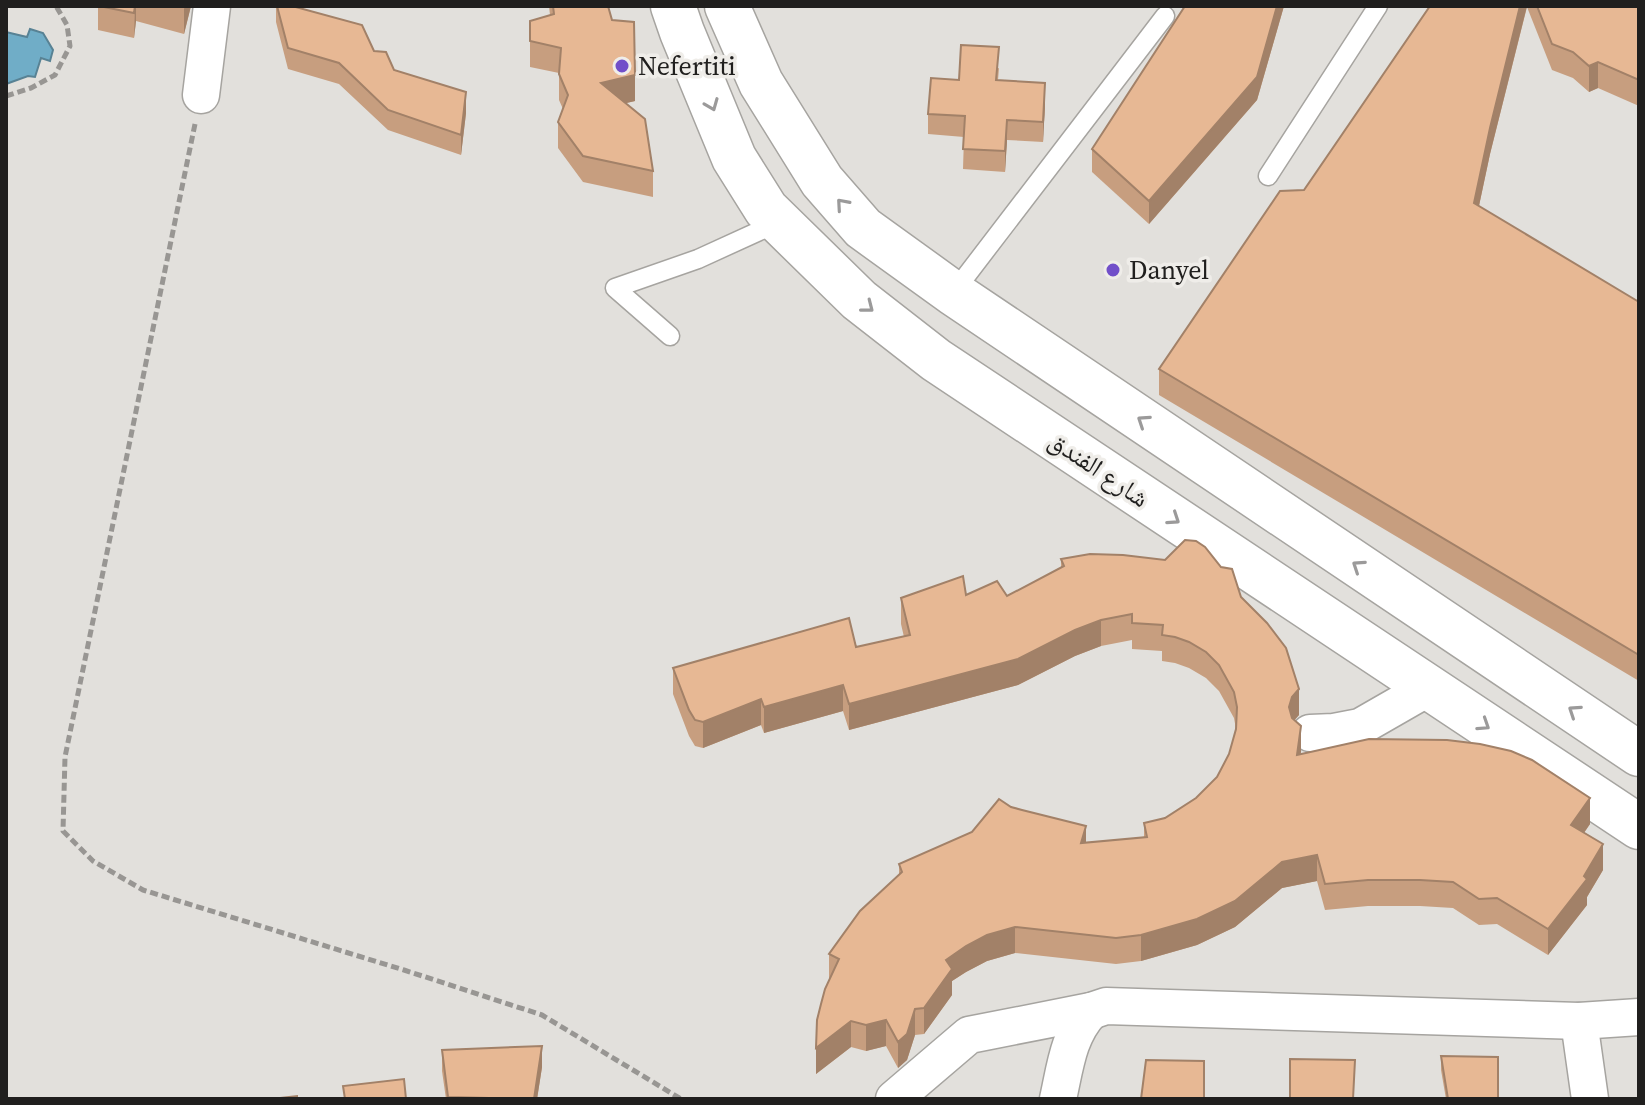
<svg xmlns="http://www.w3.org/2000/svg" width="1645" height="1105" font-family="'Source Serif 4','Noto Naskh Arabic',serif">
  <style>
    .water { fill: #70adc7; stroke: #588294; stroke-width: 2 }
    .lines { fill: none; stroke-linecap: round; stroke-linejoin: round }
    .service-casing { stroke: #a6a4a0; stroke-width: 21 }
    .minor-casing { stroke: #a6a4a0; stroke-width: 39 }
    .tertiary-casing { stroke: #a6a4a0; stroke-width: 47 }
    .path { stroke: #989693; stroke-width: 5; stroke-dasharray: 8 4; stroke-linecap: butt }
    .service { stroke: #fff; stroke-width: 18 }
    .minor { stroke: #fff; stroke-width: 36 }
    .tertiary { stroke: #fff; stroke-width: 44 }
    .wall { fill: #c79e7f }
    .shaded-wall { fill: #a28168 }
    .building { fill: #e7b894; stroke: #a28168; stroke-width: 2 }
    .oneway { stroke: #9b9a9a }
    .poi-dot { fill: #714fc9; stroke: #efede9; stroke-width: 3 }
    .labels { text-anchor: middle; stroke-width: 7; stroke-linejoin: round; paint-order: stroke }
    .poi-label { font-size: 26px; fill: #201f1e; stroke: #efede9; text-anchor: start }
    .street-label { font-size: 26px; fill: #201f1e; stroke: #efede9 }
  </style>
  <rect width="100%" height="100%" fill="#e2e0dc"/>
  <path class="water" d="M30 29 43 33 53 50 50 61 41 58 35 77 28 76 6 84V32L27 37Z"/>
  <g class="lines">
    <g class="service-casing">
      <g id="service">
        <path d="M1268 176 1378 6"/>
        <path d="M953 293 1165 16"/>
        <path d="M670 336 615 288 698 259 779 222"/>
      </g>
    </g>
    <g class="minor-casing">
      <g id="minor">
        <path d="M201 95 212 6"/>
        <path d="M1310 733 1334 732 1360 727 1428 688"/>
        <path d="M1579 1021 1590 1099"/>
        <path d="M894 1099 969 1035 1091 1011 1106 1006 1579 1021 1639 1017"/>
        <path d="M1058 1099C1065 1068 1068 1035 1091 1011"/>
      </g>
    </g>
    <g class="tertiary-casing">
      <g id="tertiary">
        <path d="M673 6 682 32 734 158 766 209 859 300 936 360 1639 827"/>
        <path d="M727 6 761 83 822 181 863 228 953 293 1639 754"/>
      </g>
    </g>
    <g class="path">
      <path d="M6 96 31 88 55 75 70 46 67 25 56 6"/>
      <path d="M195 124 65 757 63 831 93 861 143 890 404 970 542 1015 681 1099"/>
    </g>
    <use href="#service" class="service"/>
    <use href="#minor" class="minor"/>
    <use href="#tertiary" class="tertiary"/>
  </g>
  <g class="wall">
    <path d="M98 6H191L184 34 136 21 134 38 98 30Z"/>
    <path d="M276 6H292L374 51 394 70 466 113 461 155 388 130 339 84 288 69 276 22Z"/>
    <path d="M549 6H608L635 101 626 103 653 171V197L583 182 558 148V122L563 109 559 100V73L530 67V21L550 15Z"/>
    <path d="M1185 6H1284L1257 100 1149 224 1092 172V149Z"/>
    <path d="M1430 6H1639V106L1598 88 1589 92 1573 78 1552 70 1527 7 1490 154 1479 206 1639 302V681L1159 395V369L1304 190Z"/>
    <path d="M999 68 998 80 1045 104 1043 142 1007 140 1005 172 963 169 964 137 928 134V114L959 80Z"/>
    <path d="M1061 559 1241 597 1299 715 1294 720 1300 754 1590 824 1584 833 1603 870 1587 897V905L1548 955 1497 924 1479 925 1453 908 1420 906H1368L1325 910 1317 881 1282 888 1235 927 1197 945 1141 961 1116 964 1015 953 987 961 966 972 952 981V995L924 1034 915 1035 907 1060 898 1068 886 1046 866 1051 851 1047 816 1074 829 980V954L899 875V864L972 832 1011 807 1086 843 1144 837V823L1165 818 1196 798 1217 777 1229 754 1236 729 1234 718 1219 691 1206 678 1189 668 1175 663 1162 661V651L1132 649V640L1101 646 1075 656 1018 685 849 730 843 711 764 733 761 725 703 748 695 746 689 736 673 694V668L856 647 904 637 901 624V598L966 595 1007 596 1061 568Z"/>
    <path d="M442 1050 542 1067 537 1099H446L442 1071Z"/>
    <path d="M1441 1056 1498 1099H1446L1441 1070Z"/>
  </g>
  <g class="shaded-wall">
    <path d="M135 6H136V21L134 38Z"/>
    <path d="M185 6H191L184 34V9Z"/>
    <path d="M1277 6H1284L1257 100 1149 224V201Z"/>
    <path d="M1520 6H1527L1490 154 1474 229V203L1490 128Z"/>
    <path d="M1598 62V88L1589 92V66Z"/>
    <path d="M635 75V101L601 109V83Z"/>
    <path d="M1045 83V104L1043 142V122Z"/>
    <path d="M466 92V113L461 155V135Z"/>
    <path d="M1007 120V140L1005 172V151Z"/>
    <path d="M1101 620V646L1075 656 1018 685 849 730V704Z"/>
    <path d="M843 685V711L764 733V707Z"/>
    <path d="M1299 689V715L1292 723 1289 707 1292 697Z"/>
    <path d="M761 699V725L703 748V722Z"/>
    <path d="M1301 726V752L1297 781V755Z"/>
    <path d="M1590 798V824L1571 851V825Z"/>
    <path d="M1086 826V852L1081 843Z"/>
    <path d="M1603 844V870L1587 897V905L1548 955V929L1584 876Z"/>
    <path d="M1317 855V881L1282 888 1235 927 1197 945 1141 961V935L1282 862Z"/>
    <path d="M1015 927V953L987 961 966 972 952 981V995L924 1034V1008L946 960 966 946 987 935Z"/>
    <path d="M915 1009V1035L907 1060 898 1068V1042Z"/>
    <path d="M886 1020V1046L866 1051V1025Z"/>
    <path d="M851 1021V1047L816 1074V1048Z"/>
    <path d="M542 1046V1067L537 1099H534Z"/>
  </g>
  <g class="building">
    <path d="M99 6H135L134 13Z"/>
    <path d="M277 6H292L362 25 374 51 386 52 394 70 466 92 461 135 388 110 339 63 288 48Z"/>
    <path d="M553 6H608L612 20 634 22 635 75 601 83 645 119 653 171 583 156 558 122 568 95 559 74 561 48 530 41V21L554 14Z"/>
    <path d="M1185 6H1277L1257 77 1149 201 1092 149Z"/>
    <path d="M1430 6H1520L1490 128 1474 203 1639 302V655L1159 369 1280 191 1304 190Z"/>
    <path d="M1537 6H1639V80L1598 62 1589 66 1573 52 1552 44Z"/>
    <path d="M961 45 999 47 996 80 1045 83 1043 122 1007 120 1005 151 963 149 965 116 928 114 931 78 959 80Z"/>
    <path d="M1185 540 1196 541 1205 547 1221 567 1232 569 1241 597 1267 623 1286 648 1299 689 1292 697 1289 707 1292 718 1301 726 1297 755 1369 739 1447 740 1480 744 1511 751 1532 760 1590 798 1571 825 1603 844 1584 876 1587 879 1548 929 1497 898 1479 899 1453 882 1420 880H1368L1325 884 1317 855 1282 862 1235 901 1197 919 1141 935 1116 938 1015 927 987 935 966 946 946 960 952 969 924 1008 915 1009 907 1034 898 1042 886 1020 866 1025 851 1021 816 1048 817 1020 821 1004 825 989 839 959 829 954 860 911 902 872 899 864 972 832 999 799 1011 807 1022 810 1086 826 1081 843 1147 837 1144 823 1165 818 1196 798 1217 777 1229 754 1236 729 1237 707 1234 692 1219 665 1206 652 1189 642 1175 637 1162 635 1163 625 1132 623V614L1101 620 1075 630 1018 659 849 704 843 685 764 707 761 699 703 722 695 720 689 710 673 668 849 618 856 647 910 635 901 598 963 576 966 595 997 581 1007 596 1064 566 1061 559 1090 554 1123 555 1165 560Z"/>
    <path d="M542 1046 534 1099 448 1097 442 1050Z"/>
    <path d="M1441 1056 1498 1057V1099H1448Z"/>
    <path d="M1290 1059 1355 1060 1353 1099H1290Z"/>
    <path d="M1146 1060 1204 1061V1099H1141Z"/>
    <path d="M404 1079 406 1099H345L343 1086Z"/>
    <path d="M297 1096V1099H271Z"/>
  </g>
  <defs><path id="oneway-chevron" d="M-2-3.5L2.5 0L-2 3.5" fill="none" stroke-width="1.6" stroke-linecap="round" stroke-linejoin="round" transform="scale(2)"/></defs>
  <g class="oneway">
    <use href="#oneway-chevron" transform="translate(712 105) rotate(68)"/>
    <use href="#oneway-chevron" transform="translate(842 204) rotate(-131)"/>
    <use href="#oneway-chevron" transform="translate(868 307) rotate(38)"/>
    <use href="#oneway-chevron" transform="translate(1143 421) rotate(-146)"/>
    <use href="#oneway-chevron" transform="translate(1174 519) rotate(34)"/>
    <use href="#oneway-chevron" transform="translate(1358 566) rotate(-146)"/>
    <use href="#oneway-chevron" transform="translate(1574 711) rotate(-146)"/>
    <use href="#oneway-chevron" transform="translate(1484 725) rotate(33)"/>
  </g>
  <g class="poi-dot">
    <circle cx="622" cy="66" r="8"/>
    <circle cx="1113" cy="270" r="8"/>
  </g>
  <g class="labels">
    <g class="poi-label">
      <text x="638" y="75">Nefertiti</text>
      <text x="1129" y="279">Danyel</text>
    </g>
    <g class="street-label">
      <text transform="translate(1099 469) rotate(34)" y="9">شارع الفندق</text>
    </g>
  </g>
  <rect width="1645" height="1105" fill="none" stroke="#201f1e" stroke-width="16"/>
</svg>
